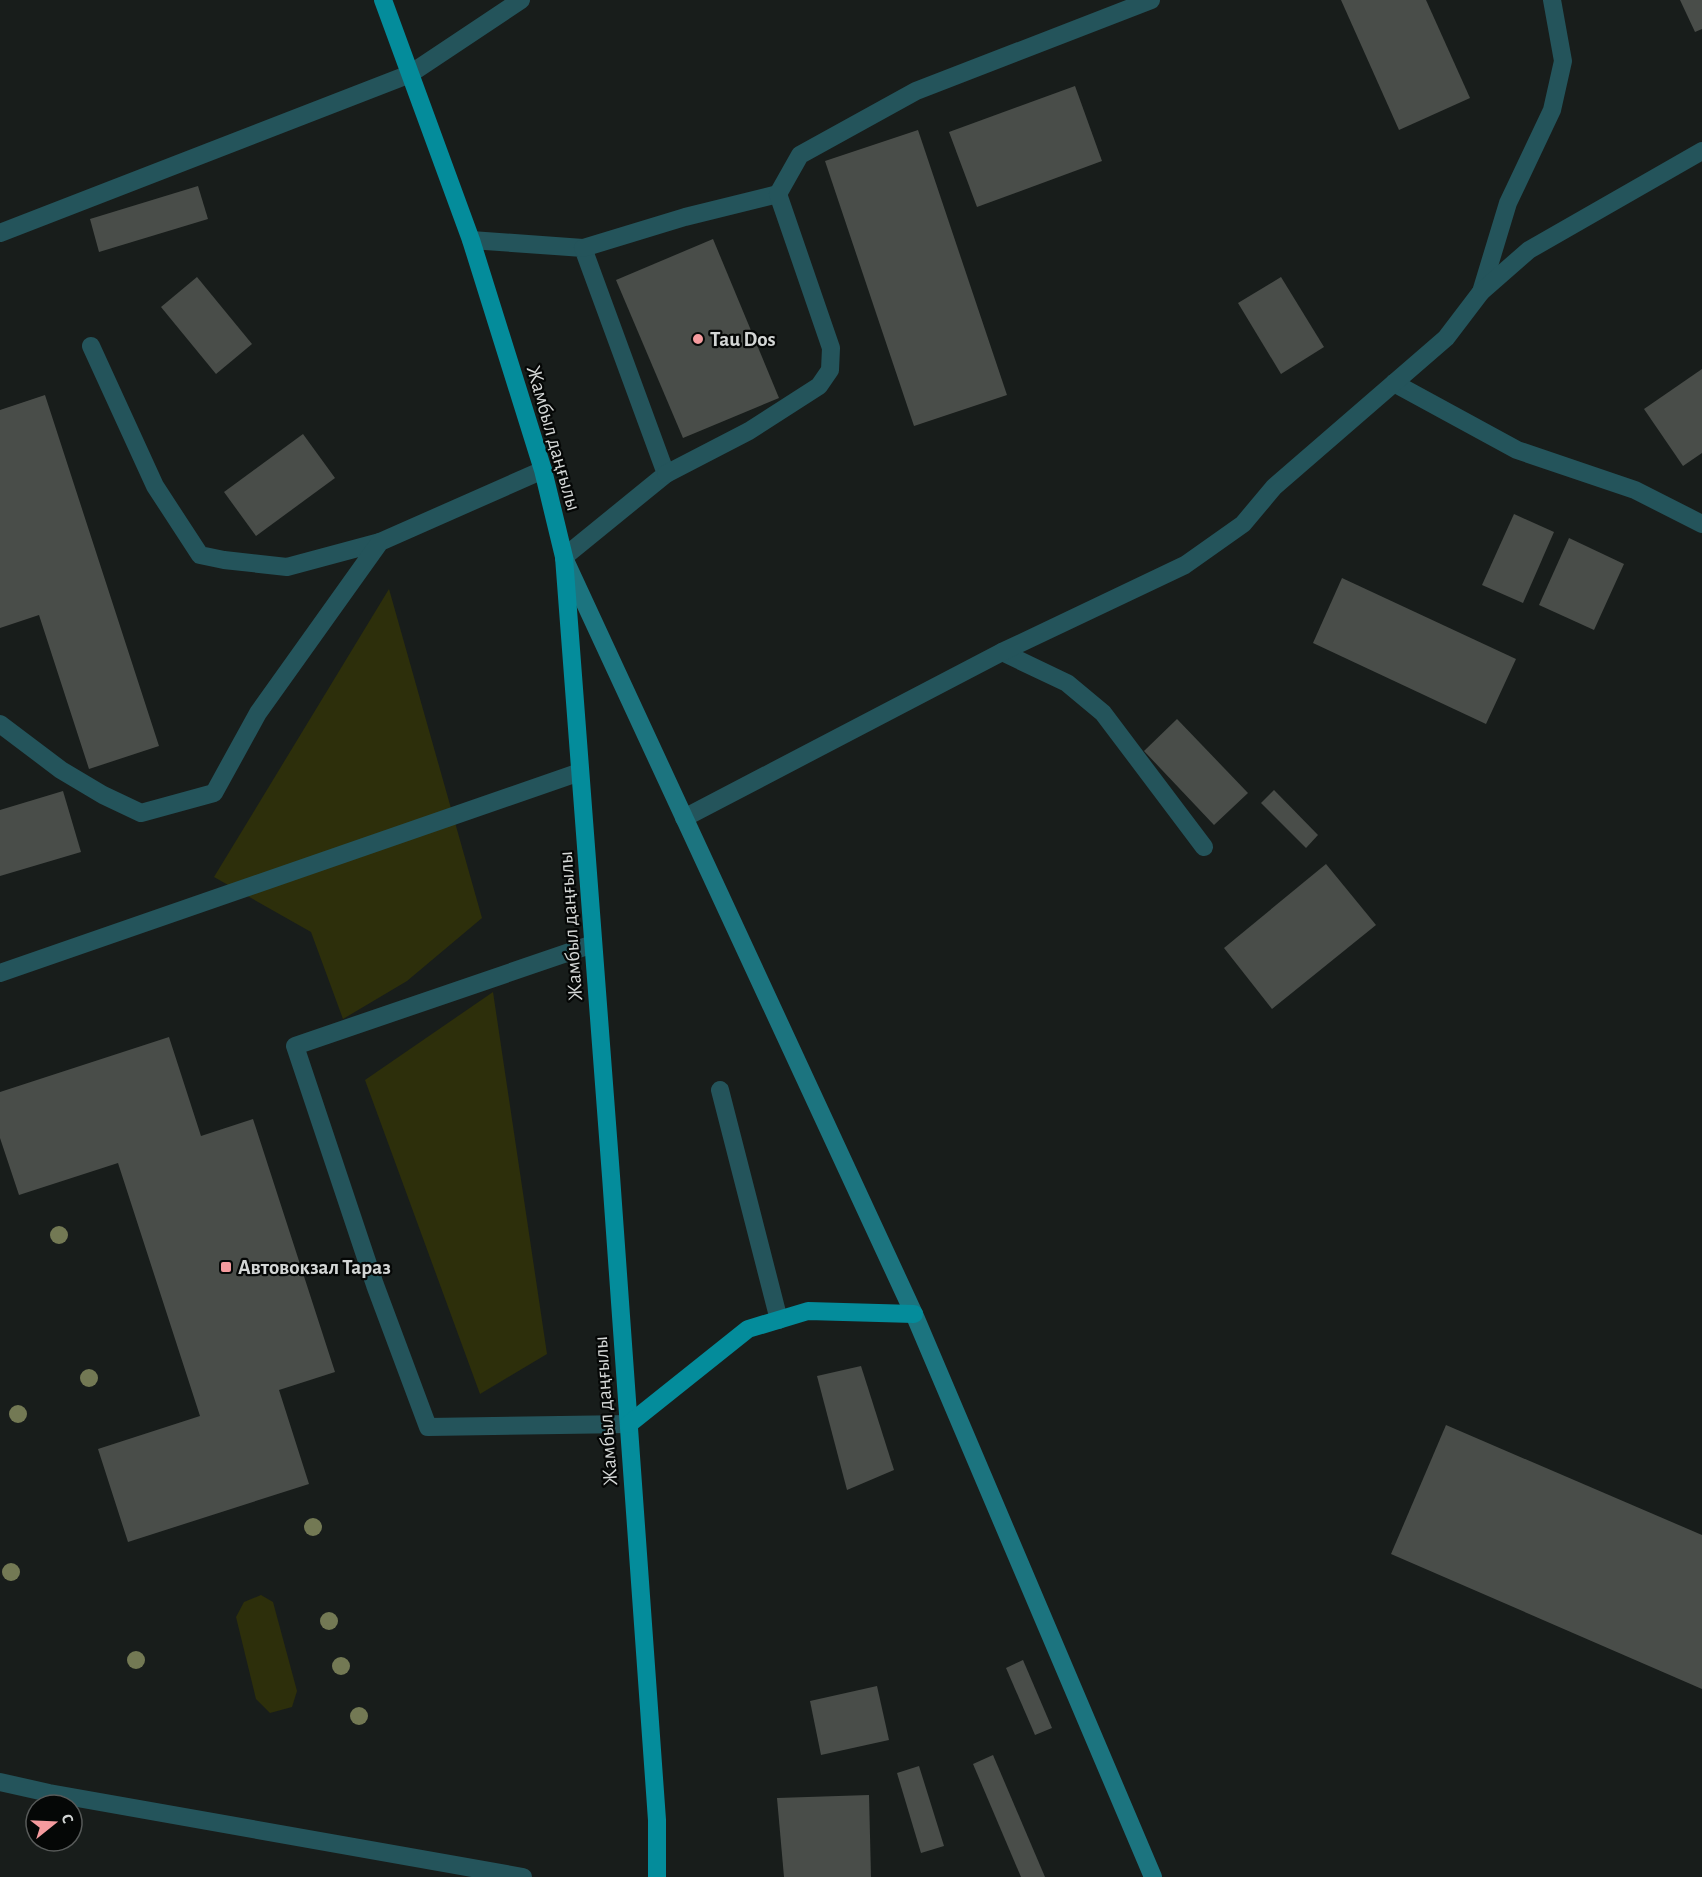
<svg xmlns="http://www.w3.org/2000/svg" width="1702" height="1877" font-family="'Alegreya Sans',sans-serif">
  <style>
    .green { fill: #2d2f0b }
    .building { fill: #494d49 }
    .lines { fill: none; stroke-linecap: round; stroke-linejoin: round }
    .lane { stroke: #24545b; stroke-width: 18 }
    .street { stroke: #24545b; stroke-width: 18 }
    .secondary { stroke: #1c747f; stroke-width: 18 }
    .primary { stroke: #048c9b; stroke-width: 18 }
    .tree { fill: #737954 }
    .poi-dot { fill: #f59b9e; stroke: #050706; stroke-width: 2 }
    .labels { text-anchor: middle; stroke-width: 4.5; stroke-linejoin: round; paint-order: stroke }
    .poi-label { font-size: 21px; font-weight: bold; fill: #d3d6d5; stroke: #050706; text-anchor: start }
    .street-label { font-size: 21px; fill: #d3d6d5; stroke: #050706 }
  </style>
  <rect width="100%" height="100%" fill="#181d1b"/>
  <g class="green">
    <path d="M389 589 482 918 407 981 343 1019 311 932 214 877Z"/>
    <path d="M493 992 547 1354 480 1394 365 1080Z"/>
    <path d="M261 1595 273 1602 297 1691 292 1707 270 1713 256 1699 236 1617 244 1602Z"/>
  </g>
  <g class="building">
    <path d="M1341 0H1426L1470 98 1399 130Z"/>
    <path d="M1680 0H1702V29L1695 32Z"/>
    <path d="M1075 86 1102 161 977 207 949 132Z"/>
    <path d="M918 130 1007 395 914 426 825 161Z"/>
    <path d="M198 186 208 219 99 252 90 219Z"/>
    <path d="M713 239 779 398 683 438 616 280Z"/>
    <path d="M197 277 252 344 216 374 161 307Z"/>
    <path d="M1281 277 1324 347 1281 374 1238 303Z"/>
    <path d="M1702 369V453L1683 466 1644 409Z"/>
    <path d="M45 395 159 746 89 769 39 615 0 628V410Z"/>
    <path d="M303 434 335 478 256 536 224 492Z"/>
    <path d="M1514 514 1554 532 1523 603 1482 585Z"/>
    <path d="M1569 538 1624 564 1594 630 1539 605Z"/>
    <path d="M1342 578 1516 659 1486 724 1313 643Z"/>
    <path d="M1177 719 1248 793 1214 825 1144 751Z"/>
    <path d="M1274 790 1318 835 1306 848 1261 803Z"/>
    <path d="M63 791 81 852 0 876V810Z"/>
    <path d="M1326 864 1376 925 1272 1009 1224 948Z"/>
    <path d="M169 1037 201 1136 253 1119 335 1372 279 1390 309 1484 128 1542 98 1449 200 1416 118 1163 19 1195 0 1138V1092Z"/>
    <path d="M861 1366 894 1470 847 1490 817 1376Z"/>
    <path d="M1446 1425 1702 1535V1689L1391 1554Z"/>
    <path d="M1023 1660 1052 1728 1035 1735 1006 1668Z"/>
    <path d="M877 1686 889 1740 821 1755 810 1701Z"/>
    <path d="M993 1755 1045 1877H1021L973 1764Z"/>
    <path d="M919 1766 944 1846 921 1853 897 1773Z"/>
    <path d="M869 1795 871 1877H784L777 1798Z"/>
  </g>
  <g class="lines">
    <g class="lane">
      <path d="M0 233 410 74 521 0"/>
      <path d="M471 240 583 248 666 474 564 557"/>
      <path d="M583 248 685 217 778 194"/>
      <path d="M1481 292 1508 203 1552 110 1563 61 1552 0"/>
      <path d="M91 346 155 486 200 555 224 560 287 567 380 542"/>
      <path d="M1394 383 1517 450 1635 490 1702 524"/>
      <path d="M666 474 749 431 819 386 830 370 831 348 778 194 800 155 916 91 1151 0"/>
      <path d="M1002 652 1067 683 1103 713 1204 847"/>
      <path d="M0 724 61 770 103 795 141 813 214 793 258 713 380 542 543 470"/>
      <path d="M593 944 295 1046 375 1285 428 1427 629 1424"/>
      <path d="M0 973 580 772"/>
      <path d="M720 1090 779 1320"/>
      <path d="M0 1782 49 1793 523 1877"/>
    </g>
    <path class="street" d="M684 818 1002 652 1185 565 1243 524 1274 487 1446 338 1481 292 1529 250 1702 151"/>
    <path class="secondary" d="M564 558 914 1314 1153 1877"/>
    <g class="primary">
      <path d="M383 0 471 240 543 470 564 557 611 1176 657 1820V1877"/>
      <path d="M629 1424 748 1329 808 1311 914 1314"/>
    </g>
  </g>
  <g class="tree">
    <circle cx="59" cy="1235" r="9"/>
    <circle cx="89" cy="1378" r="9"/>
    <circle cx="18" cy="1414" r="9"/>
    <circle cx="313" cy="1527" r="9"/>
    <circle cx="11" cy="1572" r="9"/>
    <circle cx="329" cy="1621" r="9"/>
    <circle cx="136" cy="1660" r="9"/>
    <circle cx="341" cy="1666" r="9"/>
    <circle cx="359" cy="1716" r="9"/>
  </g>
  <g class="poi-dot">
    <circle cx="698" cy="339" r="6"/>
    <rect x="220" y="1261" width="12" height="12" rx="3"/>
  </g>
  <g class="labels">
    <g class="poi-label">
      <text x="710" y="346">Tau Dos</text>
      <text x="238" y="1274">Автовокзал Тараз</text>
    </g>
    <g class="street-label">
      <text transform="translate(554 438) rotate(74)" y="7">Жамбыл даңғылы</text>
      <text transform="translate(570 926) rotate(-94)" y="7">Жамбыл даңғылы</text>
      <text transform="translate(605 1411) rotate(-94)" y="7">Жамбыл даңғылы</text>
    </g>
  </g>
  <g transform="translate(54 1823) rotate(72)"><circle r="28" fill="#050706" stroke="#575a59" stroke-width="1.5"/>
  <path d="M0-4.5L10 22L0 15L-10 22Z" fill="#f59b9e"/>
  <text y="-9" font-size="16" font-weight="bold" text-anchor="middle" fill="#d3d6d5">С</text>
  </g>
</svg>
